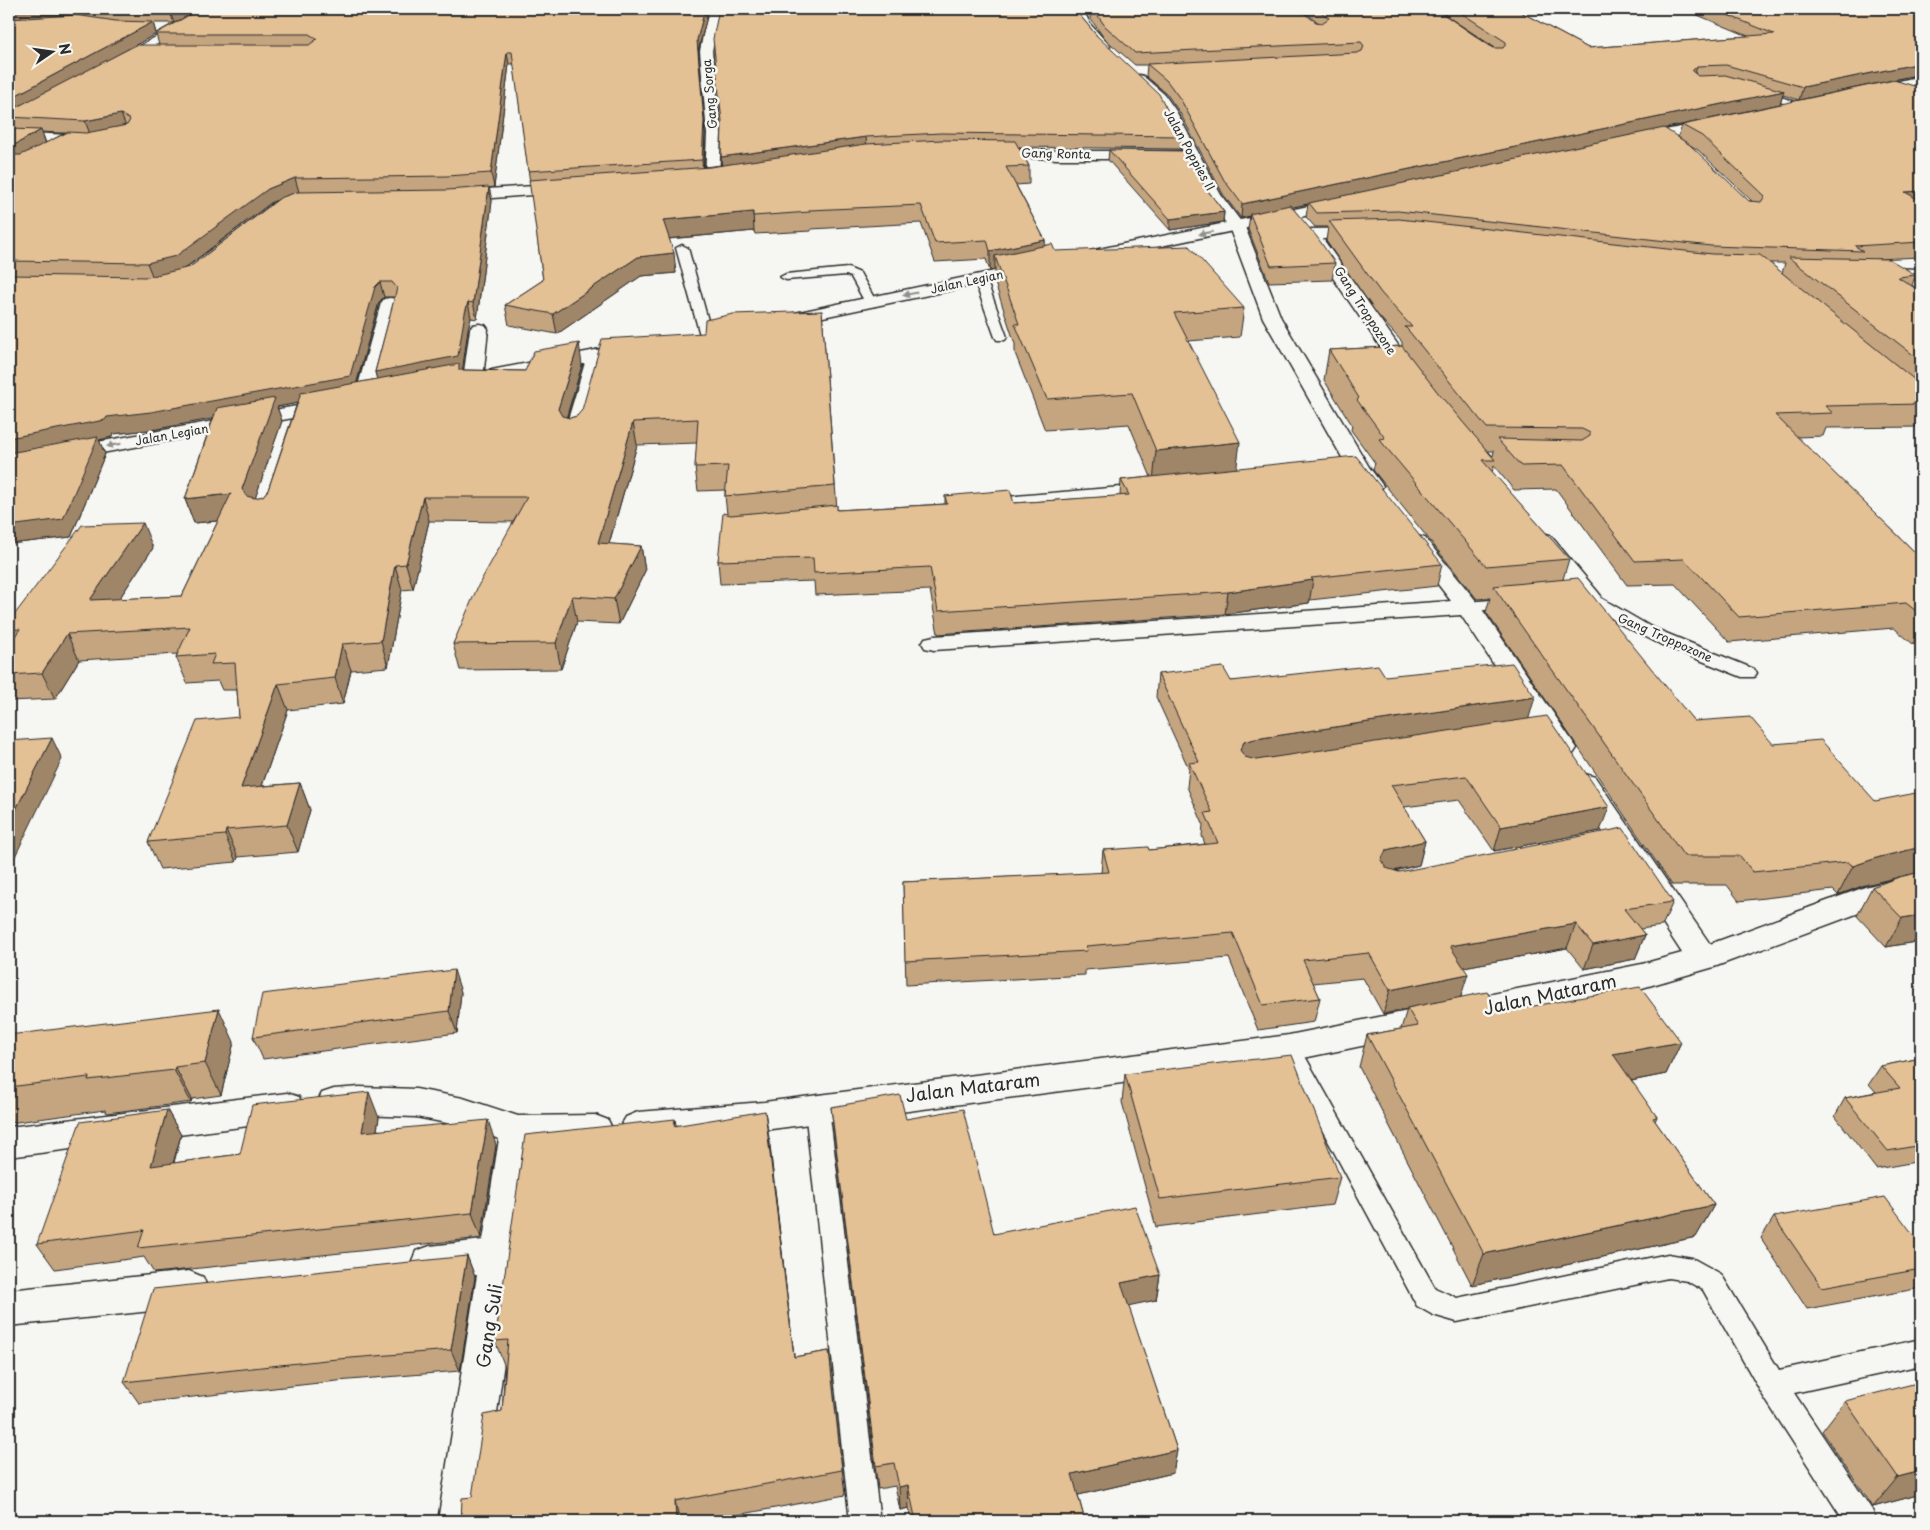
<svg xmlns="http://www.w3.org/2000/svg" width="1930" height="1530" font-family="'Playpen Sans',sans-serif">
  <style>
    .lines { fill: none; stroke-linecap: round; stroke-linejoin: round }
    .service-casing { stroke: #2b2b2b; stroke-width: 3 }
    .minor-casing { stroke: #2b2b2b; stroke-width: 3 }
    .secondary-casing { stroke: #2b2b2b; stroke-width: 3 }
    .service { fill: #f6f6f2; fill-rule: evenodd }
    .minor { fill: #f6f6f2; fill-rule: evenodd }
    .secondary { fill: #f6f6f2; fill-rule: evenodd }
    .wall { fill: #c4a580; stroke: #2b2b2b; fill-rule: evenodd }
    .shaded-wall { fill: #a08668; stroke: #2b2b2b }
    .building { fill: #e4c095; stroke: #2b2b2b }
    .oneway { fill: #90908e }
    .labels { text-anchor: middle; stroke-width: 5; stroke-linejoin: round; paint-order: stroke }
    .far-street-label { font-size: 12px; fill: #2b2b2b; stroke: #f6f6f2 }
    .near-street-label { font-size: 18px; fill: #2b2b2b; stroke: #f6f6f2 }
  </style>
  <rect width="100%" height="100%" fill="#f6f6f2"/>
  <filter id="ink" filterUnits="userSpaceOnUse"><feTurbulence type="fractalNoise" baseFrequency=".02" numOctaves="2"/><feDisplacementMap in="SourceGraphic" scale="10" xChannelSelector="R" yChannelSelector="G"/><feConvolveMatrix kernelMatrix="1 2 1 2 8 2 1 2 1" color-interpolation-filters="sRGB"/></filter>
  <g filter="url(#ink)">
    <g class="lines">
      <g class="service-casing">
        <g id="service">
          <path d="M1754 90H1760L1808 106 1800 108 1754 94Z"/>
          <path d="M682 245 688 248 712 335 710 338H702L700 335 676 248Z"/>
          <path d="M848 268 860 273 877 303 875 306H867L851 277 846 275 786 280 780 277 786 274Z"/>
          <path d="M980 276 986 279 1007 337 1005 340H997L995 337 974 279Z"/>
          <path d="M1589 591 1651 627 1754 669 1757 673 1754 677H1742L1660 644 1620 624 1586 601 1574 600 1572 597 1574 594Z"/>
          <path d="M1513 598 1521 603 1519 606 1468 612 1460 607 1468 602Z"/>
          <path d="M1289 1039 1297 1042 1435 1288 1457 1298 1668 1254 1692 1258 1721 1274 1779 1370 1921 1339V1365L1794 1393 1872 1510 1876 1521H1844L1762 1394 1703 1290 1687 1281 1668 1278 1457 1322 1433 1315 1417 1306 1278 1048 1281 1042Z"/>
          <path d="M817 1099 825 1102 829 1109 879 1513 875 1521H853L849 1513 805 1109 809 1102Z"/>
        </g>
      </g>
      <g class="minor-casing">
        <g id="minor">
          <path d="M205 9H219L118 67 114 68 108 64Z"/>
          <path d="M708 9H720L712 51 721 134 719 179 712 183 705 179 707 134 700 51Z"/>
          <path d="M1073 9H1083L1090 24 1110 46 1108 49H1100L1079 25Z"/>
          <path d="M1139 75 1143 76 1164 94 1176 111 1221 195 1245 227 1281 318 1369 467 1383 486 1380 491 1372 492 1364 491 1348 468 1263 318 1229 227 1206 196 1188 159H1057L986 156 979 152 986 148 1057 151H1183L1154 100 1133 79Z"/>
          <path d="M9 132 90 136 97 140 90 144 9 140Z"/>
          <path d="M567 184 575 189 572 192 453 201 445 196 453 191Z"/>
          <path d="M1364 228 1370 230 1372 233 1370 236 1323 239 1420 376 1417 380H1403L1303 234 1311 229Z"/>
          <path d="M1878 268 1921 269V279L1872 277 1870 273 1872 269Z"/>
          <path d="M390 298 396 299 399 303 374 400 371 404H357L354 400 381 303 384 299Z"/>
          <path d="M479 324 485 325 488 329 483 379 480 383H466L463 379 470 329 473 325Z"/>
          <path d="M596 350 603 352 605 356 584 433 581 437 574 439 567 437 564 433 587 356 589 352Z"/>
          <path d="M1156 484 1164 485 1167 490 1164 495 982 513 974 511 971 506 974 501 982 499Z"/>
          <path d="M1542 533 1550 535 1597 591 1601 596 1597 601 1589 603 1581 601 1534 545 1531 540 1534 535Z"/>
          <path d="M1417 536 1425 538 1477 602 1577 748 1573 754 1563 757 1553 754 1461 615 934 650 925 648 922 643 925 638 934 636 1451 601 1406 543 1409 538Z"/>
          <path d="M1585 774 1595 777 1710 944 1865 887 1921 873V895L1883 904 1714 967 1642 988 1289 1061 764 1130 638 1142 626 1137 620 1127 626 1117 638 1112 764 1102 1289 1035 1642 964 1682 953 1571 783 1575 777Z"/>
          <path d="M360 1087 416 1089 463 1098 518 1116 595 1115 608 1120 613 1130 608 1140 595 1145H534L482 1521H438L477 1275 430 1280 416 1275 411 1263 416 1251 430 1246 483 1240 499 1139 462 1126 416 1117 360 1115 334 1117 322 1113 317 1103 322 1093 334 1089Z"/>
          <path d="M287 1093 299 1097 304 1107 299 1117 287 1121 9 1157V1127Z"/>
          <path d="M189 1271 203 1277 208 1289 203 1301 189 1307 9 1326V1290Z"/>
        </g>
      </g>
      <g class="secondary-casing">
        <g id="secondary">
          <path d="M1921 76V84L1869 96 1863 92 1864 89Z"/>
          <path d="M1717 120 1724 124 1722 127 1634 144 1627 140 1634 136Z"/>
          <path d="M1343 199 1348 201 1351 204 1348 207 1094 260 1088 258 1086 255 1088 252 1094 250Z"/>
          <path d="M1032 263 1038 264 1040 268 1038 272 785 325 779 324 776 320 779 316 785 315Z"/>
          <path d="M633 343 640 345 642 349 640 353 481 384 474 382 471 378 474 374 481 372Z"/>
          <path d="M330 400 337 402 340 406 337 410 9 470V458Z"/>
        </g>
      </g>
      <use href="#service" class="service"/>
      <use href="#minor" class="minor"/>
      <use href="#secondary" class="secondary"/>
    </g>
    <g class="wall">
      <path d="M9 9H709L698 51 705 134 704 167 721 165 1078 13 1097 36 1181 136 1180 149 1019 147 1029 166V184L1016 185 1045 240V246L1055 251 1244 308 1240 337 1188 341 1236 468 1442 564 1437 586 1310 600 1309 603 1225 614 938 634 930 590 815 595 814 581 720 584 718 561 727 514 725 496V490L698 491 695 467 697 443 637 445 609 544 641 546 645 571 619 624 577 622 561 669 460 670 453 644 514 522 429 521 413 589 402 590 388 667 351 670 343 704 288 710 262 786 300 783 310 810 298 852 238 857 236 862 160 869 148 842 239 717 237 690H222L218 681 187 683 176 657 177 654 79 660 55 699 9 701V645L10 644 9 642V622L153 548 119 599 182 596 218 521 194 523 185 499 213 418 157 429 113 434 112 437 99 440 105 454 71 537 9 544ZM153 23H174L156 33ZM156 34 159 45 122 52ZM509 64H514L543 280 505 305 509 325 557 334 641 276 676 273 669 239 754 231 755 234 811 231V229L921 223 935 262 986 259 990 271 995 270V283L1015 344V353L1045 430 1129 424 1151 477 1121 480 1120 496 1014 503 945 496V504L837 510 822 311 704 333 577 416 570 418 567 417 582 365 525 371 462 370 468 329 471 318 477 319 492 201 489 188 494 187ZM42 132 59 133H65L46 143ZM275 201 190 267 185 269 272 202ZM384 297H395L375 372 377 379 357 383 379 302ZM297 403 268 490 263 496 255 498 282 421 277 407Z"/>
      <path d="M1091 9H1298L1316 22 1319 23 1301 9H1436L1495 48 1436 9H1515L1588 48 1748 36 1683 9H1921V257L1876 259 1916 275 1912 285 1921 292V427L1826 428 1823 436 1797 437 1921 558V643L1913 644 1894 628 1729 642 1675 584 1627 585 1556 489 1514 490 1494 466 1492 472 1569 559 1563 579 1694 721 1773 744 1865 885 1838 895 1833 890 1739 901 1727 885H1672L1486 612 1490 598 1477 599 1373 470 1375 463 1351 430 1352 425 1324 380 1329 350 1402 346V342L1377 314 1326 241 1328 227H1315L1306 217 1308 204 1292 207 1335 263 1332 280 1269 282 1248 229 1250 216 1241 218 1223 194 1180 113 1166 93 1146 76 1147 65H1135L1104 38 1090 18ZM1921 74 1918 75 1914 86 1682 125 1678 138 1646 132 1780 104 1783 95 1799 100ZM1679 138 1698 150 1752 201H1749ZM1770 263H1785L1782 273ZM1488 451H1494L1493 456Z"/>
      <path d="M1109 150 1205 187 1224 212 1223 222 1170 230 1108 160Z"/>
      <path d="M1158 674 1231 681 1385 676 1528 719 1600 831 1494 851 1459 800 1404 807 1425 841 1419 865 1395 871 1399 872 1673 902 1662 926 1640 929 1645 935 1635 959 1584 969 1567 948 1463 967 1461 997 1500 1012 1681 1042 1666 1074 1631 1081 1657 1117 1655 1121 1714 1205 1696 1237 1472 1285 1359 1067 1367 1035 1401 1029 1407 1009 1383 1014 1363 978 1313 983 1320 998 1314 1022 1258 1030 1229 958 1085 970V975L906 985 903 882 1101 873 1103 850H1149L1205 844 1202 836 1203 824 1187 787 1189 769 1156 697Z"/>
      <path d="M1921 872V941L1886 947 1857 916 1872 887Z"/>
      <path d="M461 992 457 1033 263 1059 253 1037Z"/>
      <path d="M9 1035 234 1042 221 1095 192 1099 191 1102 107 1113 105 1110 9 1123Z"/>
      <path d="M1921 1058V1161L1876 1169 1835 1116 1845 1098 1876 1092 1869 1084 1881 1066Z"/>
      <path d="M1125 1074 1340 1177 1332 1205 1156 1227 1122 1102Z"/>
      <path d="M831 1107 906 1119 994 1234 1160 1275 1156 1300 1128 1305 1177 1450 1173 1473 1078 1495 1085 1521H912L909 1508 900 1510 895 1486 878 1489 834 1132Z"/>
      <path d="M167 1110 181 1135 174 1163 240 1154 379 1118 377 1130 496 1145 481 1238 154 1273 144 1257 55 1269 37 1244Z"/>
      <path d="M675 1119 676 1125 769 1138 794 1357 829 1351 845 1495 705 1521H461L472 1497 502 1411 505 1367 495 1341Z"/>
      <path d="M1774 1217 1921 1245V1288L1807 1309 1761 1238Z"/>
      <path d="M467 1256 475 1277 460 1371 337 1381 139 1403 124 1382Z"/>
      <path d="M1845 1401 1921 1494 1873 1507 1822 1431Z"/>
    </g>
    <g class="shaded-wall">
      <path d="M22 9H76L79 16 9 22V10Z"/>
      <path d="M176 9H201L174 23 170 12Z"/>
      <path d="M705 9H709L698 51 705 134 703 173 702 160 697 40Z"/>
      <path d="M153 22 156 34 9 114V99Z"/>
      <path d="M507 52 509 64 494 187 491 173Z"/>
      <path d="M1921 63V74L1799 100 1803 87Z"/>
      <path d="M1697 66 1694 78 1692 71Z"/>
      <path d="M1784 91 1780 104 1251 216 1250 214V216L1241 218 1242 204Z"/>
      <path d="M121 114 126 127 90 134 85 121Z"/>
      <path d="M41 130 46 144 12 162 9 154V148Z"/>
      <path d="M866 137 867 150 722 171 721 157Z"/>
      <path d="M295 178 299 192 272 202 181 271 153 278 147 263 268 189Z"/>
      <path d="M489 187 492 201 477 319 473 303Z"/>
      <path d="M1921 191V204L1905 192Z"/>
      <path d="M753 212 754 231 666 239 663 220Z"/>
      <path d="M1224 212 1223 222 1170 230V219Z"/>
      <path d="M1045 240V259L995 256V270L990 271V251Z"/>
      <path d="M674 253 676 273 641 276 557 334 553 314 638 257Z"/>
      <path d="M380 282 384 297 379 302 354 392 277 407 282 421 250 513 242 489 271 408 157 429 113 434 112 437 99 440 105 454 71 537 9 544V438L107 417 375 287Z"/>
      <path d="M468 302 471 318 468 329 462 373 379 388 375 372 465 313Z"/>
      <path d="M579 343 582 365 562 432 558 409Z"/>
      <path d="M633 422 637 445 602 568 598 543Z"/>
      <path d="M1240 442 1236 473 1153 482 1156 451Z"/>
      <path d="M231 494 240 519 194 523 185 499Z"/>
      <path d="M423 497 429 521 413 589 406 564Z"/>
      <path d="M143 523 153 548 101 626 90 600Z"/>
      <path d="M641 546 645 571 619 624 614 599Z"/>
      <path d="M395 565 402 590 388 667 381 641Z"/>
      <path d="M1313 580 1309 603 1225 614 1228 592Z"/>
      <path d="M572 596 577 622 561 669 556 643Z"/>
      <path d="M1921 627V643L1913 644Z"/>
      <path d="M67 634 79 660 55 699 42 673Z"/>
      <path d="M342 644 351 670 343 704 335 678Z"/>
      <path d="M278 684 288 710 252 815 241 788Z"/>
      <path d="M1535 697 1528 721 1240 766V750L1244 742 1255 739Z"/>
      <path d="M52 738 62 759 9 869V823Z"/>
      <path d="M300 783 310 810 298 852 287 825Z"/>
      <path d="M1609 807 1600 831 1494 851 1501 827Z"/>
      <path d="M226 830 238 857 236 862 225 835Z"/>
      <path d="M1425 841 1419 865 1380 874 1381 860 1386 850Z"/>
      <path d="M1921 847V872L1865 885 1838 895 1853 866 1880 857Z"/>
      <path d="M1921 915V941L1886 947 1902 918Z"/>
      <path d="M1576 924 1567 948 1442 971 1450 946Z"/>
      <path d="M1645 935 1635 959 1584 969 1593 945Z"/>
      <path d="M454 970 461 992 457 1033 449 1011Z"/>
      <path d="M1468 974 1460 999 1407 1008V1009L1383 1014 1390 990Z"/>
      <path d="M219 1009 234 1042 221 1095 205 1063Z"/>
      <path d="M1681 1042 1666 1074 1599 1087 1613 1054Z"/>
      <path d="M175 1067 192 1099 191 1102 174 1070Z"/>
      <path d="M369 1092 379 1118 372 1157 362 1132Z"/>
      <path d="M167 1110 181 1135 165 1191 151 1166Z"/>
      <path d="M765 1111 769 1138 797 1383 794 1357Z"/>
      <path d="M488 1120 496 1145 481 1238 472 1213Z"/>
      <path d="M1714 1205 1696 1237 1472 1285 1484 1254Z"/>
      <path d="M467 1256 475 1277 460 1371 451 1350Z"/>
      <path d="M1160 1275 1156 1300 1118 1308 1121 1283Z"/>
      <path d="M1177 1450 1173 1473 1070 1497 1072 1474Z"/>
      <path d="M1921 1471V1494L1873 1507 1898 1477Z"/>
      <path d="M908 1485 909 1508 900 1510 899 1487Z"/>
      <path d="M675 1501 680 1521H676Z"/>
    </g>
    <g class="building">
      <path d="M101 9H176L170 12 116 11Z"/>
      <path d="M200 9H705L697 40 704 121 702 160 528 171 512 52H507L491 173 447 176 295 178 268 189 176 256 147 263 9 261V153L10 155H21L68 132 86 133 127 125 130 120 121 114 85 121 9 117V111L136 45H309L317 39 309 34H155Z"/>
      <path d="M719 9H1076L1078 13 1097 36 1159 94 1181 136 941 133 866 137 721 157 722 121 713 39Z"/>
      <path d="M1093 9H1298L1316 22 1322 23 1329 18 1317 9H1436L1493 48H1503L1506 44V42L1455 9H1515L1588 48 1774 34 1713 9H1921V63L1803 87 1726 65 1697 66 1692 71 1698 76 1725 75 1784 91 1242 204 1224 180 1181 100 1167 81 1147 64 1357 53 1362 51 1364 46 1361 42 1135 53 1105 26Z"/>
      <path d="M75 15 116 21 153 22 9 99V19Z"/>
      <path d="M1894 80 1921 88V191L1905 192 1921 201V242L1855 246 1863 251 1711 246 1398 211 1317 213 1309 203 1664 128 1690 145 1749 201 1761 202 1765 196 1702 136 1682 125Z"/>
      <path d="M9 129 41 130 9 148Z"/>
      <path d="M941 140 1015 141 1029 166 1006 167 1045 240 990 251 987 240 935 243 921 205 809 210 810 212 753 216V212L663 220 674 253 638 257 553 314 505 305 543 280 529 180 710 167 866 144Z"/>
      <path d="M1109 150 1188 151 1205 187 1224 212 1170 219Z"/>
      <path d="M489 187 473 303 468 302 465 313 458 356 375 372 397 288 392 282H380L375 287 350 376 151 412 107 417 105 420 9 438V275L148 277 190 267 280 198 297 192 447 190Z"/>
      <path d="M1290 205 1317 237 1335 263 1271 266 1250 214Z"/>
      <path d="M1399 219 1712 254 1760 255 1921 385V404L1825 406 1833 413 1775 415 1921 558V615L1906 603 1739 617 1684 559 1635 561 1563 465 1521 466 1497 439 1582 441 1590 436V433L1582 429 1487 428 1408 330 1405 327H1412L1381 293 1329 221Z"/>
      <path d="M1052 244 1055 251 1189 246 1244 308 1174 313 1240 442 1156 451 1132 393 1047 399 1015 324H1019L995 256Z"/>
      <path d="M1788 257 1889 259 1916 275 1898 277 1921 292V361Z"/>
      <path d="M822 311 835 486 725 496 728 466 695 467 698 419 633 422 598 543 641 546 614 599 572 596 556 643 453 644 478 586 527 497H423L406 564 395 565 381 641 342 644 335 678 278 684 241 788 300 783 287 825 226 830 225 835 148 842 197 721 239 717 235 663 211 664 215 654 176 657 190 627 67 634 42 673 9 675V645L20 629 9 630V622L82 525 143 523 90 600 182 596 231 494 185 499 217 408 275 398 242 489 246 496 255 498 263 496 268 490 301 393 459 364V370L525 371 534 351 579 343 558 409 562 416 570 418 577 416 582 410 602 339 704 333 705 320 733 314Z"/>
      <path d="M1402 346 1439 394 1495 460H1482L1569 559 1486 566 1379 439 1385 438 1357 400 1359 398 1329 350Z"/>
      <path d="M98 437 63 519 9 526V453Z"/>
      <path d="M1356 456 1442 564 1311 578 1313 580 1228 592 938 611 930 567 814 573 813 558 718 561 723 513 731 515 837 505V510L947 504 945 496 1010 490 1014 503 1129 495 1121 480Z"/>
      <path d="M1578 578 1694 721 1750 717 1773 744 1821 740 1875 801 1921 792V847L1880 857 1853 866 1848 862 1753 872 1740 856H1684L1493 586Z"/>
      <path d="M1512 663 1535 697 1255 739 1244 742 1240 750 1245 757 1256 760 1547 716 1609 807 1501 827 1466 776 1391 785 1425 841 1386 850 1381 860 1386 868 1399 872 1623 828 1673 902 1624 909 1645 935 1593 945 1576 924 1450 946 1468 974 1390 990 1369 953 1303 960 1320 998 1263 1005 1233 933 1086 946 1087 951 905 961 903 882 1109 872 1103 850 1148 847 1149 850 1218 843 1205 813 1212 812 1189 763 1199 762 1158 674 1223 667 1231 681 1378 665 1385 676Z"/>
      <path d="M52 738 9 823V741Z"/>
      <path d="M1921 872V915L1902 918 1872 887 1899 877Z"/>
      <path d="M454 970 449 1011 253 1037 262 994Z"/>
      <path d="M1640 987 1681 1042 1613 1054 1657 1117 1653 1118 1714 1205 1484 1254 1367 1035 1418 1026 1407 1008 1487 992 1500 1012Z"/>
      <path d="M219 1009 205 1063 175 1067 174 1070 88 1080 89 1077 9 1087V1035Z"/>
      <path d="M1292 1055 1340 1177 1160 1199 1125 1074Z"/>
      <path d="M1921 1058V1145L1888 1151 1845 1098 1900 1088 1881 1066Z"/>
      <path d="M369 1092 362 1132 488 1120 472 1213 138 1248 144 1230 37 1244 80 1122 167 1110 151 1166 240 1154 252 1105Z"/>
      <path d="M900 1095 906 1119 963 1109 994 1234 1135 1206 1160 1275 1121 1283 1177 1450 1072 1474 1085 1521H916L908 1485 899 1487 894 1463 876 1466 831 1107Z"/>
      <path d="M765 1111 794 1357 829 1351 842 1470 675 1501 676 1521H461L462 1498 472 1497 484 1415 502 1411 508 1340 495 1341 525 1135 675 1119 674 1126Z"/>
      <path d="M1885 1197 1921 1245V1269L1822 1287 1774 1217Z"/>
      <path d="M467 1256 451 1350 326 1360 124 1382 153 1289Z"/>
      <path d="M1921 1382V1471L1898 1477 1845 1401Z"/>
    </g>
    <defs><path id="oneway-solid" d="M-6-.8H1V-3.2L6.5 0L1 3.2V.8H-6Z" transform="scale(1.25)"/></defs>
    <g class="oneway">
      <use href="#oneway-solid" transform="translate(1206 233) rotate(169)"/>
      <use href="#oneway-solid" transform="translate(910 294) rotate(168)"/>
      <use href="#oneway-solid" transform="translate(114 445) rotate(170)"/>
    </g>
  </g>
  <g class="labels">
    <g class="far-street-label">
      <text transform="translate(710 94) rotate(-95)" y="4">Gang Sorga</text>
      <text transform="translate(1189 150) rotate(61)" y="4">Jalan Poppies II</text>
      <text transform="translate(1056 154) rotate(1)" y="4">Gang Ronta</text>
      <text transform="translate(967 282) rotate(-12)" y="4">Jalan Legian</text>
      <text transform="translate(1365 311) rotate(57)" y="4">Gang Troppozone</text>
      <text transform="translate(172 435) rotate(-10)" y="4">Jalan Legian</text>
      <text transform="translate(1665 638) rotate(24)" y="4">Gang Troppozone</text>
    </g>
    <g class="near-street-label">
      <text transform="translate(1550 995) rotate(-12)" y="6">Jalan Mataram</text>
      <text transform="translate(973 1088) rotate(-7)" y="6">Jalan Mataram</text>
      <text transform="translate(490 1326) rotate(-81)" y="6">Gang Suli</text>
    </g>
  </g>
  <rect width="1930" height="1530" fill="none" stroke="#f6f6f2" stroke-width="30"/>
  <rect x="15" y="15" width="1900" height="1500" fill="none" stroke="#2b2b2b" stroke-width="2" filter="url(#ink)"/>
  <g transform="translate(52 52) rotate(77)" stroke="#f6f6f2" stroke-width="4" paint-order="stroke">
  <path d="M0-4L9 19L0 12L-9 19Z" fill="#2b2b2b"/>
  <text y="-8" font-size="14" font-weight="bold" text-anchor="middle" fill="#2b2b2b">N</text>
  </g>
</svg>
